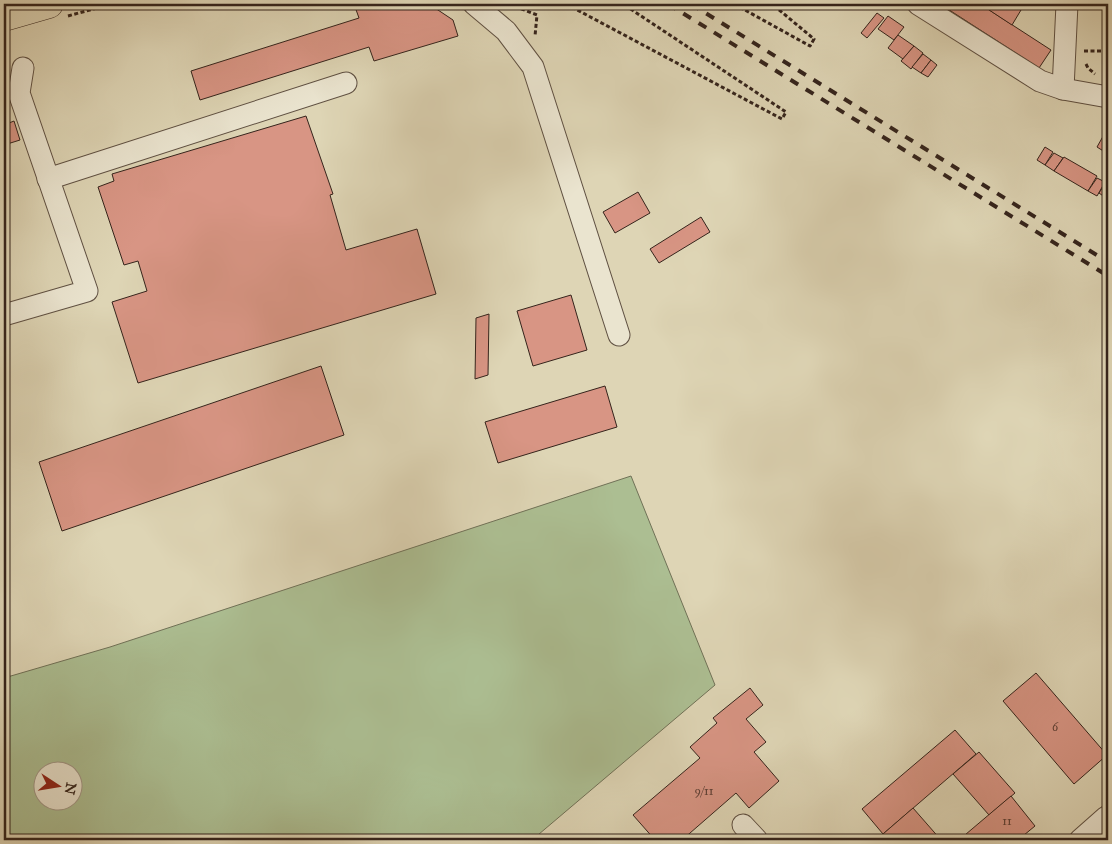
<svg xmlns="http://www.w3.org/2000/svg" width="1112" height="844" font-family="'IM FELL Great Primer',serif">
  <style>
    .green { fill: #acbe92; stroke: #707157; fill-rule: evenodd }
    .building { fill: #d89584; stroke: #35241c }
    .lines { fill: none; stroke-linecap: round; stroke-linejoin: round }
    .minor-casing { stroke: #5f5042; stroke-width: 23 }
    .highway-casing { stroke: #35241c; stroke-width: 29 }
    .path { stroke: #35241c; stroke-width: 3; stroke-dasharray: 4 2.5; stroke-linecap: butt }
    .minor { stroke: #eae4cf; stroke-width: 21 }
    .highway { stroke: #ded5b5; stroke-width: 28 }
    .rail { stroke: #35241c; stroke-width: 4; stroke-dasharray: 9 9; stroke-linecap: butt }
    .labels { text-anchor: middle; stroke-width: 4.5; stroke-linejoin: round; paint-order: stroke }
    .number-label { font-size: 12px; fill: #5e4036 }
  </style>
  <rect width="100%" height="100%" fill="#ded5b5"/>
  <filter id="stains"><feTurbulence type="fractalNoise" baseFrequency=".004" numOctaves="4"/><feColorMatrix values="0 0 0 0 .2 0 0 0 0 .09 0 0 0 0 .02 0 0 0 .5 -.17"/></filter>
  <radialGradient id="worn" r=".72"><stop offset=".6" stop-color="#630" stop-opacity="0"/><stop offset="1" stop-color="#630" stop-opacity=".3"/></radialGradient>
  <path class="green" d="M631 476 715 685 532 840H4V678L110 647ZM42 772H72V802H42Z"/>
  <g class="building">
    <path d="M354 4H429L453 20 458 36 374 61 369 47 200 100 191 71 359 18Z"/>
    <path d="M940 4H980L1051 50 1039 68Z"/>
    <path d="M980 4H1011L1021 10 1012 25Z"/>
    <path d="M877 13 884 18 867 38 861 33Z"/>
    <rect x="1106" y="13" width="2" height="53"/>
    <path d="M888 16 904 27 894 40 878 29Z"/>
    <path d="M898 35 914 46 903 59 888 48Z"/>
    <path d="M914 46 923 53 911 69 901 61Z"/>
    <path d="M923 54 931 60 921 73 912 67Z"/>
    <path d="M931 60 937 65 928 77 921 73Z"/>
    <path d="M306 116 333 194 330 195 346 250 417 229 436 294 138 383 112 302 147 291 138 261 124 265 98 187 114 181 112 174Z"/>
    <path d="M14 121 20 140 4 145V125Z"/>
    <path d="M1106 131 1108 132V154L1097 147Z"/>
    <path d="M1045 147 1053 152 1045 165 1037 160Z"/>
    <path d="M1054 153 1063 158 1054 171 1045 165Z"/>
    <path d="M1064 157 1097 176 1088 191 1054 171Z"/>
    <path d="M1097 178 1105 182 1097 196 1088 191Z"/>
    <path d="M1108 179V194L1106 198 1099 193Z"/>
    <path d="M638 192 650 213 615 233 603 212Z"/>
    <path d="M701 217 710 232 659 263 650 249Z"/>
    <path d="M571 295 587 350 533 366 517 311Z"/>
    <path d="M489 314 488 375 475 379 476 318Z"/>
    <path d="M321 366 344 435 62 531 39 462Z"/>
    <path d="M605 386 617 427 498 463 485 422Z"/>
    <path d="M1036 673 1107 755 1074 784 1003 701Z"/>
    <path d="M750 688 763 705 746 719 766 742 754 752 779 781 749 808 736 793 682 840H655L633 815 700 758 690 747 717 723 713 718Z"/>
    <path d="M955 730 976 754 883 834 862 809Z"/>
    <path d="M979 752 1015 793 989 815 953 774Z"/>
    <path d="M1011 796 1035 826 1018 840H959Z"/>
    <path d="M913 808 941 840H875L883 834Z"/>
  </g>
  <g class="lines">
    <g class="minor-casing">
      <g id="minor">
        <path d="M474 4 506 31 533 67 619 335"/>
        <path d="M918 4 1040 81 1063 89 1108 97"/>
        <path d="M1063 89 1067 4"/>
        <path d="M48 179 346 83"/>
        <path d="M4 315 87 291 19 93 23 68"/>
        <path d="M743 825 757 840"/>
        <path d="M1080 840 1106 817 1108 820"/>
      </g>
    </g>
    <g class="highway-casing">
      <path id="highway" d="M4 17 49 4"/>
    </g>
    <g class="path">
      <path d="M509 4 537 15 535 36"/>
      <path d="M566 4 782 119 786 112 623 4"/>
      <path d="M734 4 810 46 814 39 772 4"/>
      <path d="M68 16 111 4"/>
      <path d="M1084 51H1102"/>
      <path d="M1086 64 1088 68 1095 74"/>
    </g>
    <use href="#minor" class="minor"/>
    <use href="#highway" class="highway"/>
    <g class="rail">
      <path d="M668 4 1108 276"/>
      <path d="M691 4 1108 262"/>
    </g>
  </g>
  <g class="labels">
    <g class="number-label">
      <text x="1055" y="731">6</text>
      <text x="704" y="795">9/11</text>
      <text x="1007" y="825">11</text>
    </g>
  </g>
  <rect width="1112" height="844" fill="none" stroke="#ded5b5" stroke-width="20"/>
  <rect x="5" y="5" width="1102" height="834" fill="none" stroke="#35241c" stroke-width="2.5"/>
  <rect x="10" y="10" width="1092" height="824" fill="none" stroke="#35241c"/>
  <g transform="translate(58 786) rotate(102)"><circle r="24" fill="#eae4cf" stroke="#a29787"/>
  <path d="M0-4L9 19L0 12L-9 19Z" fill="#8f2418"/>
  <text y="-8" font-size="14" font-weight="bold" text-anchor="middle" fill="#35241c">N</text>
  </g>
  <rect width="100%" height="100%" filter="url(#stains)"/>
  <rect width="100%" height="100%" fill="url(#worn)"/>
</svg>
